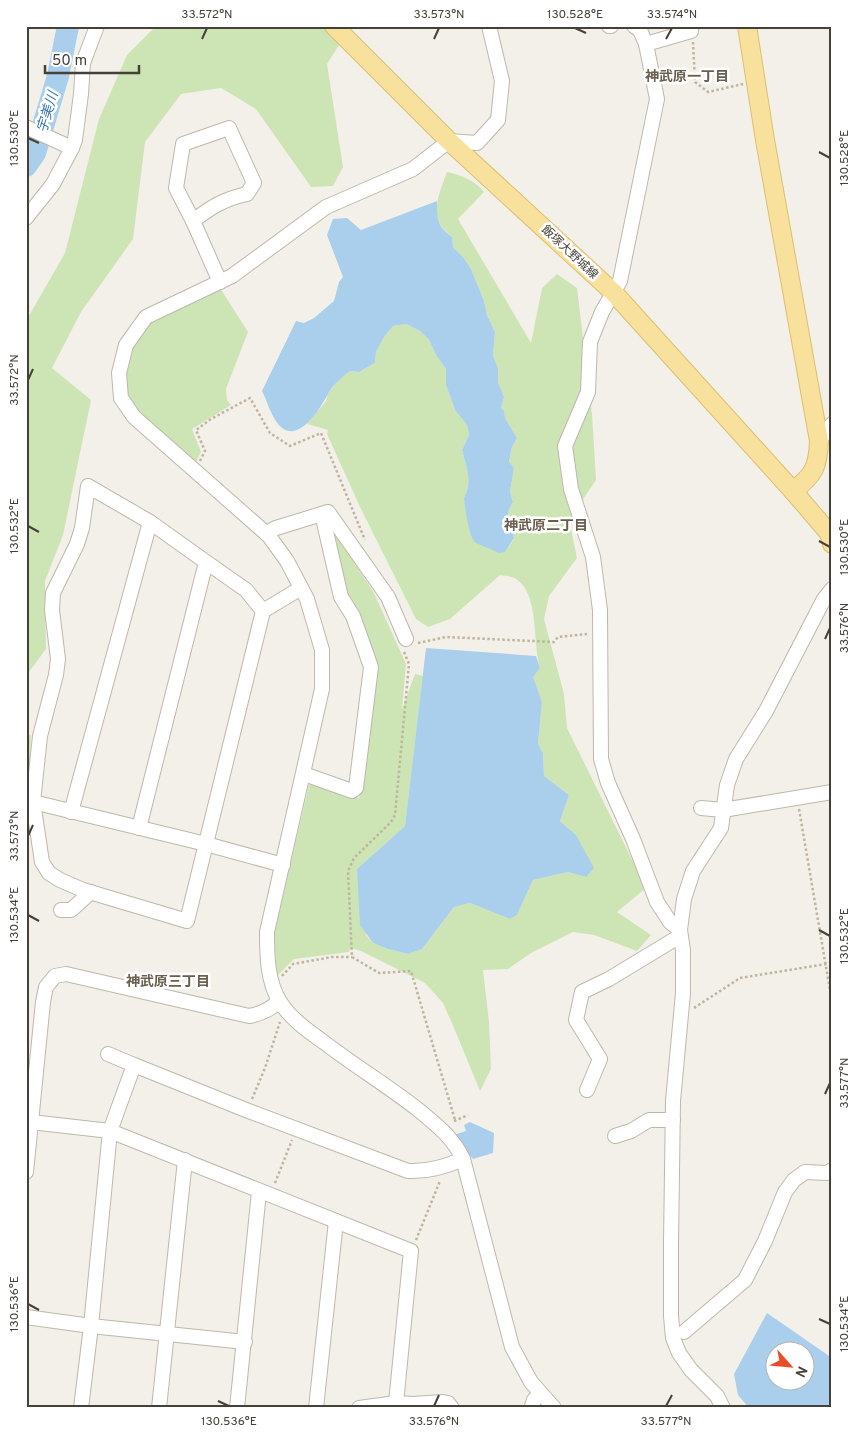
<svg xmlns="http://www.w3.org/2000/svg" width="858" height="1434" font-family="Overpass,'Noto Sans JP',sans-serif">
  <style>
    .green { fill: #cde5b4 }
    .water { fill: #a9cfec; fill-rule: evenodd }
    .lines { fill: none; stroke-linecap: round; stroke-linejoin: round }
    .river { stroke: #a9cfec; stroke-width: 22 }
    .minor-casing { stroke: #beb8ac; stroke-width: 16 }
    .major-casing { stroke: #dcbf6e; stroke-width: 20 }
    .path { stroke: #bfb49e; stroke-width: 2.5; stroke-dasharray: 2.5 2.5; stroke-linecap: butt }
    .minor { stroke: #fff; stroke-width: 14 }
    .major { stroke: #f8e19d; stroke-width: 18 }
    .ticks { fill: none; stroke: #464138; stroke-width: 2 }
    .labels { text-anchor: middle; stroke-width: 5; stroke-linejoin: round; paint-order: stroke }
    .street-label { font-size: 12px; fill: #464138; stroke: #fff }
    .neighbourhood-label { font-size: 14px; font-weight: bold; fill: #695f4f; stroke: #fff }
    .water-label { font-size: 14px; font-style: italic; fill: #3777ac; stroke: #fff }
    .neatline { fill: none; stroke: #464138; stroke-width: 2 }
    .ticks-label { font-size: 12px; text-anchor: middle; fill: #464138 }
  </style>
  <rect width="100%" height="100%" fill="#f3f0e9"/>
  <g class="green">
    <path d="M156 26H351L327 64 343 167 333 186 311 187 256 109 221 88 181 94 145 142 133 239 81 312 52 368 91 400 63 535 45 581 46 649 26 676V321L65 253 99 119 127 55Z"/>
    <path d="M447 172C461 175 475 180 484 192L458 219 531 343 542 288 557 274 577 288 592 414 596 480 569 520 577 558 549 596 544 619 564 694 567 728 646 888 617 912 651 935 637 951 594 935 573 932 531 953 508 969 483 970 489 1022 491 1069 480 1091 452 1023 443 1003 425 983 361 951 350 948 349 952 294 959 277 976 274 934 309 785 312 784 359 798 366 755 375 668 345 593 326 519 374 593 406 664 402 709 415 674 423 676 405 826 357 869 366 935 373 943 388 949 408 954 422 949 454 907 470 903 510 919 517 915 533 880 568 872 586 877 576 835 560 821 569 795 544 776 543 753 538 744 542 702 532 677 540 668C532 642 540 595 516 579 512 576 505 576 500 575L450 619 428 627 416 619 360 507 327 434 328 430 307 424 326 401 328 394 340 378 350 371 359 372 375 363 376 352 384 337 393 326 406 324 420 331 429 340 436 355 446 369V385L455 410 467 425 469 435 462 450C466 467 473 481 464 498L468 519 505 552 514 539C510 523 504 517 513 502L510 492 514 468 509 463 512 447 517 438 505 418 504 412 501 408 504 397 498 382V368L493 355 495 332 487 315 484 301 471 269 463 257 453 247 452 237C427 219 438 197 447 172Z"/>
    <path d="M220 288 248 332 226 389 227 400 231 405 192 429 201 452 196 462 138 412 127 392 125 371 131 347 146 324Z"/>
    <path d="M26 732 31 736 26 836Z"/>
  </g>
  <g class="water">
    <path d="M437 201C437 219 437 226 452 237L453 247 463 257 471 269 484 301 487 315 495 332 493 355 498 368V382L504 397 501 408 504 411 505 418 517 438 512 447 509 462 514 468 510 492 513 502C503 518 511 523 514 538L505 552 498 553C491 548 483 547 476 543 469 539 465 507 464 498 473 481 466 467 462 450L469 435 467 425 455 410 446 385V369L436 355 429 340 420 331 406 324 393 326 384 337 376 352 375 363 359 372 350 371C342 377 333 385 328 394 320 409 297 447 278 424 271 415 267 401 262 391L296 321 304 323 314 318 334 301 339 282 343 277 327 235 333 219 347 218 361 230Z"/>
    <path d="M426 648 536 656 540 668 533 677 542 702 538 744 543 753 544 776 569 795 560 821 576 835 594 868 586 877 568 872 533 880 517 915 510 919 470 903 454 907 422 949 408 954 388 949 373 943 360 925 357 869 405 826Z"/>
    <path d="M470 1122 494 1133 493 1153 473 1159 454 1135 466 1131 464 1125Z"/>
    <path d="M767 1313 832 1358V1408H749L738 1395 734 1374ZM776 1352H806V1382H776Z"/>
  </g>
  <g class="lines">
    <path class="river" d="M26 166 35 153 58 76 68 26"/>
    <g class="minor-casing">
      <g id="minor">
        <path d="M489 26 502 81 498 120 477 143 449 141 413 169 326 207 232 276 146 317 126 345 119 373 121 398 134 417 269 536 287 561 307 599 322 650V689L267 932C267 955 267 981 280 1002 291 1019 308 1031 325 1043 356 1067 390 1087 421 1112 438 1126 454 1139 463 1159L512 1347 531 1382 554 1408"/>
        <path d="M609 26H611"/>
        <path d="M634 26 640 30 646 44 657 99 620 281 602 312 590 342 588 392 565 446 571 489 593 557 600 610 601 759 608 783 633 839 657 902 670 922 680 930"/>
        <path d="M646 44 691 31V26"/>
        <path d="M26 127 72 148"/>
        <path d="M229 128 254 183 247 194C224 199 211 207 193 221L176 188 183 144Z"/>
        <path d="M26 218 53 184 72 148 75 140 81 94 83 63 97 26"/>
        <path d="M193 221 220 282"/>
        <path d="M819 441 832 424"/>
        <path d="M266 533 276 528 328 512 388 597 406 639"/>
        <path d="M263 611 246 590 206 562 150 522 88 486 82 528 77 544 53 593 52 610 58 659 56 675 40 736 33 802 42 862 49 873 60 880 83 890 187 921 263 611 301 588"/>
        <path d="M304 774 352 791 356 788 371 667 353 616 341 597 322 514"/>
        <path d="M33 802 206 844 283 865"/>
        <path d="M701 808 723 810 832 792"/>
        <path d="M71 812 150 522"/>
        <path d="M139 828 206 562"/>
        <path d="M61 910H71L91 892"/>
        <path d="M108 1054 134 1065"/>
        <path d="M587 1090 600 1059 576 1020 582 992 609 979 680 936"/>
        <path d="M31 1122 110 1131 411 1251 396 1403"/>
        <path d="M615 1136 631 1131 649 1120H673"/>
        <path d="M26 1172 43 1002 46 987 55 976 66 974 249 1016C261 1014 270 1010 279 1001"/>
        <path d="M26 1317 91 1326 245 1342"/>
        <path d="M684 1332 745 1280 765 1241 785 1192 794 1180 805 1172 827 1173 832 1170"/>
        <path d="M81 1408 91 1326 110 1131 134 1065 246 1110 408 1171C428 1172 445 1167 463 1159"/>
        <path d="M159 1408 185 1160"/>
        <path d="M237 1408 259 1192"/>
        <path d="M316 1408 336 1221"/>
        <path d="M359 1408 396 1403 413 1404 443 1402 448 1403 452 1408"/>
        <path d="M533 1408 532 1406 534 1400 540 1393"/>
        <path d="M723 1408 717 1396 691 1370 679 1353 673 1338 671 1316V1242L673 1101 683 993V950L680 930 684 899 693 871 721 828 727 785 736 759 766 711 824 599 832 589"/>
      </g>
    </g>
    <g class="major-casing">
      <g id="major">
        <path d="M334 26 449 141 614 293 793 491 829 533 832 544"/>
        <path d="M747 26 765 140 819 441C818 467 814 475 793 491"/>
      </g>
    </g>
    <g class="path">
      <path d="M693 42 695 82 708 92 743 84"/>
      <path d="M200 461 205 451 196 430 211 419 250 398 270 433 290 446 321 433 365 540"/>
      <path d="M418 643 446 637 554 642 558 637 587 634"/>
      <path d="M404 652 409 664 395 815 391 822 354 858 348 871 352 957 379 973 411 971 455 1120"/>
      <path d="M799 809 832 1002"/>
      <path d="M282 976 293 964 332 957H352"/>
      <path d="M694 1008 740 978 832 963"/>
      <path d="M252 1099 265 1068 280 1022"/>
      <path d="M454 1121 468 1115"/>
      <path d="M275 1183 292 1140"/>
      <path d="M416 1240 440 1181"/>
    </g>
    <use href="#minor" class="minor"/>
    <use href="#major" class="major"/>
  </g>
  <path class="ticks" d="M575 28 586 33M202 39 207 28M434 39 439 28M666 39 672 28M28 138 39 143M819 152 830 158M28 380 33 369M28 526 39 532M819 541 830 547M825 639 830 628M28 836 33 825M28 915 39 921M819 930 830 936M825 1094 830 1083M28 1304 39 1310M819 1319 830 1324M218 1401 229 1406M434 1406 439 1395M666 1406 672 1395"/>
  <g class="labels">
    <g class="street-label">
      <text transform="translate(570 252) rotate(43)" y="4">飯塚大野城線</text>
    </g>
    <g class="neighbourhood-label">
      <text x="687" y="81">神武原一丁目</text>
      <text x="546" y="530">神武原二丁目</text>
      <text x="168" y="986">神武原三丁目</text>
    </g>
    <g class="water-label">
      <text transform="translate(47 112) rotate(-73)" y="5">宇美川</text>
    </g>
  </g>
  <rect width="858" height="1434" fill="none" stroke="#ffffff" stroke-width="55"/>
  <g transform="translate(790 1366) rotate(117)"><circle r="24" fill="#ffffff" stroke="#b5b3af"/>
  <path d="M0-4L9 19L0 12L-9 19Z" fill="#ec4b27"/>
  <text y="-8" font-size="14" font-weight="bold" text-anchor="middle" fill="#464138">N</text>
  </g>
  <path d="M45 65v8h94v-8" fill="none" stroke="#464138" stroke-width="2.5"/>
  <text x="52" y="65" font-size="15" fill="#464138" stroke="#ffffff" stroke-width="4" paint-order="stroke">50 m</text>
  <rect x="28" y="28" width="802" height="1378" class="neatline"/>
  <g class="ticks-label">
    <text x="207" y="18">33.572°N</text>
    <text x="439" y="18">33.573°N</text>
    <text x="575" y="18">130.528°E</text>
    <text x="672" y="18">33.574°N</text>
    <text transform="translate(14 138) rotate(-90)" y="4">130.530°E</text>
    <text transform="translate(844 158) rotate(-90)" y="4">130.528°E</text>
    <text transform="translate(14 380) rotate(-90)" y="4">33.572°N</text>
    <text transform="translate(14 526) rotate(-90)" y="4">130.532°E</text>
    <text transform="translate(844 547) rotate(-90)" y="4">130.530°E</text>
    <text transform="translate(844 628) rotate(-90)" y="4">33.576°N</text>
    <text transform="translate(14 836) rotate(-90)" y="4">33.573°N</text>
    <text transform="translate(14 915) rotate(-90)" y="4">130.534°E</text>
    <text transform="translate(844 936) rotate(-90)" y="4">130.532°E</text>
    <text transform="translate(844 1083) rotate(-90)" y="4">33.577°N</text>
    <text transform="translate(14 1304) rotate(-90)" y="4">130.536°E</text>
    <text transform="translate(844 1324) rotate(-90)" y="4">130.534°E</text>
    <text x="229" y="1425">130.536°E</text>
    <text x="434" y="1425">33.576°N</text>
    <text x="666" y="1425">33.577°N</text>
  </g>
</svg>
